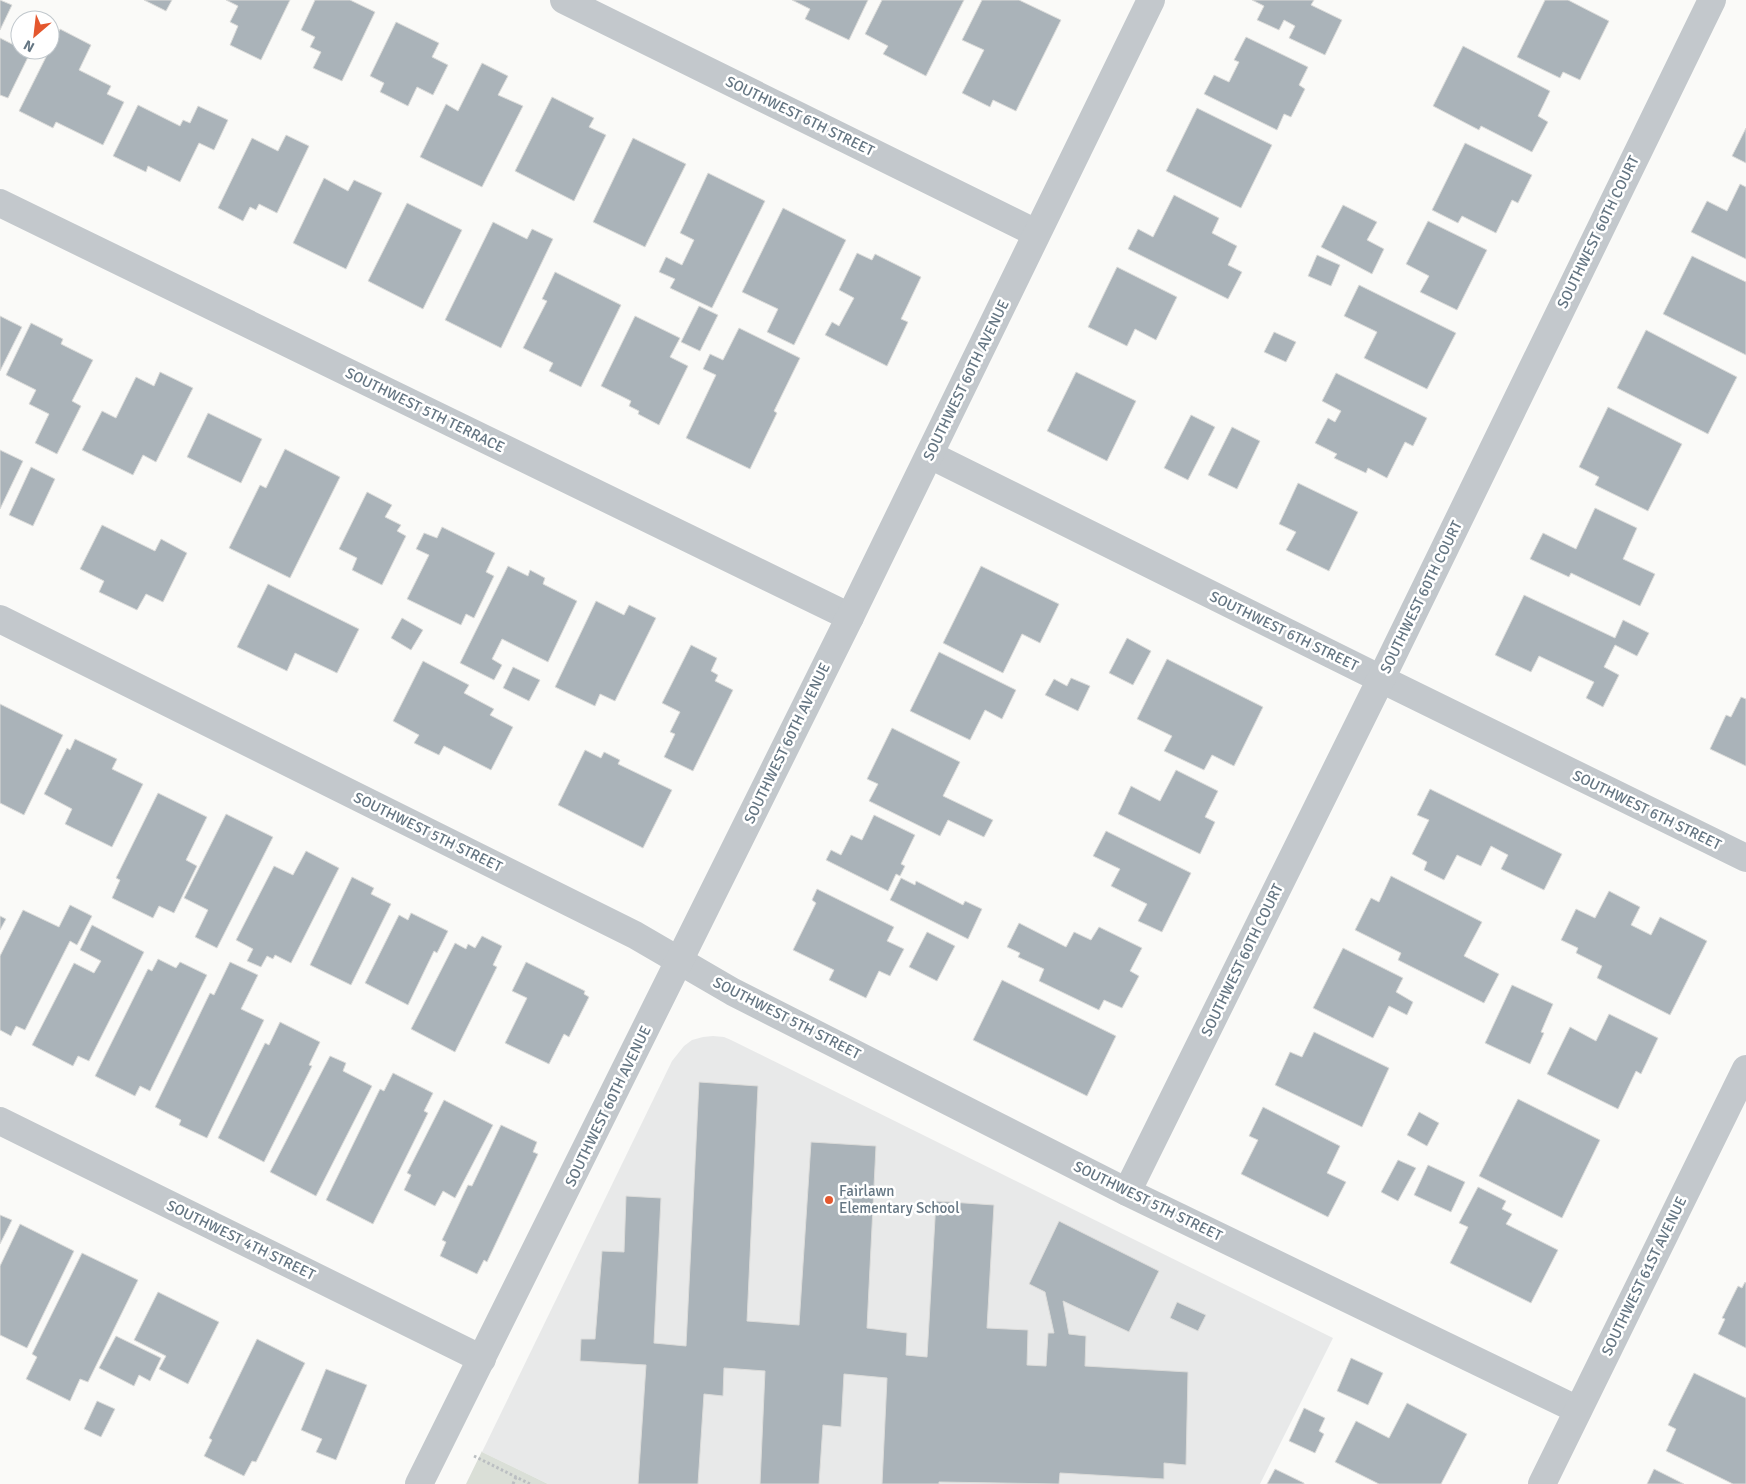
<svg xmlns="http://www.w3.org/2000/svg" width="1746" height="1484" font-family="Signika,sans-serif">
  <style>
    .built { fill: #e8e9e9 }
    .green { fill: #dadfd7 }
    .building { fill: #aab3b9; stroke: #dcdcda }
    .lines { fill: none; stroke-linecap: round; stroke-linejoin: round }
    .path { stroke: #bbbfc2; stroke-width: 3; stroke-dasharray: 2.5 2.5; stroke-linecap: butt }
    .street { stroke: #c3c8cc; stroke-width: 28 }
    .poi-dot { fill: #e4572e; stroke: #fff; stroke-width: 2 }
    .labels { text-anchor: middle; stroke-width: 5; stroke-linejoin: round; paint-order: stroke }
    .street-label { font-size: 15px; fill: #657683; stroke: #fff }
    .poi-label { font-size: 15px; fill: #657683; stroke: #fff; text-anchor: start }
  </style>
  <rect width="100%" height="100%" fill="#fafaf8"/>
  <path class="built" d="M713 1036 724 1037 731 1040 1333 1338 1260 1484H548L482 1452 672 1061 684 1046 692 1040 703 1037Z"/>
  <path class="green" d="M482 1451V1452L548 1484H466Z"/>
  <g class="building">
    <path d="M0 0 12 5 0 30Z"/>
    <path d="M144 0H172L166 11Z"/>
    <path d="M226 0H290L261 60 230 45 238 26 230 22 238 6Z"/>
    <path d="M315 0H350L375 12 342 81 313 68 321 52 310 47 315 37 301 30Z"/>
    <path d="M792 0H868L849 40 805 19 810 9Z"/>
    <path d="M882 0H964L926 76 883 54 888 46 865 34Z"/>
    <path d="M982 0H1019L1061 20 1016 111 993 100 990 107 962 93 984 50 962 40Z"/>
    <path d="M1252 0H1314L1311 5 1342 20 1325 55 1289 38 1295 26 1284 20 1279 30 1257 20 1264 6Z"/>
    <path d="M1545 0H1568L1609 21 1580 80 1563 72 1560 78 1517 57Z"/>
    <path d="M396 22 439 43 432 57 448 65 433 95 417 87 408 106 380 92 384 83 370 76Z"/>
    <path d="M60 29 91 45 79 70 111 86 107 94 124 102 103 145 56 122 53 128 19 111Z"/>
    <path d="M1246 37 1308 67 1299 85 1305 89 1291 117 1284 114 1277 130 1204 94 1214 75 1229 82 1239 62 1234 60Z"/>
    <path d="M0 38 20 48V50L30 53 8 98 0 95Z"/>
    <path d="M1463 46 1550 91 1538 116 1548 122 1532 152 1481 126 1479 130 1433 106Z"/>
    <path d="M482 63 508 76 498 95 523 106 482 187 420 157 446 104 458 111Z"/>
    <path d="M552 97 594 118 589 127 606 135 574 201 515 171Z"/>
    <path d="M138 105 180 126 183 120 190 123 198 106 228 120 214 150 199 143 180 182 148 166 146 172 113 156Z"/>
    <path d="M1197 108 1272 145 1241 208 1166 171Z"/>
    <path d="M1746 128V163L1732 156Z"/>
    <path d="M286 135 309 146 277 213 259 204 256 210 250 207 243 221 218 208 252 138 278 151Z"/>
    <path d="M633 138 686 164 645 247 593 222Z"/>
    <path d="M1465 143 1532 175 1518 203 1512 200 1496 233 1462 216 1458 223 1432 210Z"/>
    <path d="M708 173 765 201 712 308 670 288 675 279 659 272 666 257 682 265 694 240 680 233Z"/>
    <path d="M324 178 348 191 354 180 382 193 346 269 293 243Z"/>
    <path d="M1740 184 1746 187V259L1691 232 1707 201 1727 211Z"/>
    <path d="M1174 195 1219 218 1212 233 1237 246 1228 265 1242 272 1228 299 1128 249 1138 229 1153 237Z"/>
    <path d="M407 203 462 230 423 309 368 281Z"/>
    <path d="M1343 205 1377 222 1367 240 1384 249 1372 274 1321 247Z"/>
    <path d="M783 208 846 240 794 345 767 332 778 309 742 292Z"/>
    <path d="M1428 221 1487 250 1457 310 1420 292 1429 276 1406 264Z"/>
    <path d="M493 222 527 239 532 229 553 239 501 348 445 320Z"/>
    <path d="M857 253 872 260 875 254 921 277 901 319 908 322 887 366 825 335 832 322 839 326 854 298 839 290Z"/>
    <path d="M1317 255 1340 265 1331 286 1308 276Z"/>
    <path d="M1692 256 1746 282V355L1663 314Z"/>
    <path d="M1117 267 1177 297 1156 340 1135 329 1127 346 1088 327Z"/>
    <path d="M555 272 621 305 581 387 549 371 553 363 523 348 547 301 542 299Z"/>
    <path d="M1359 285 1456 333 1427 389 1364 358 1377 332 1344 316Z"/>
    <path d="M699 306 718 315 700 351 681 342Z"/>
    <path d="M0 316 22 327 0 371Z"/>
    <path d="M635 316 680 338 670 357 688 366 659 425 638 414 639 411 629 406 631 401 601 386Z"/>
    <path d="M31 323 63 339 61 344 93 360 72 401 81 406 57 454 35 443 49 414 29 404 36 390 6 375Z"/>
    <path d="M739 328 800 358 774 411 777 413 750 469 686 438 716 375 703 369 710 354 723 360Z"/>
    <path d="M1646 330 1737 377 1708 434 1617 388Z"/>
    <path d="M1274 332 1296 342 1286 362 1264 352Z"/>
    <path d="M160 372 193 388 156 462 143 455 133 475 82 450 102 411 116 418 136 377 154 386Z"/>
    <path d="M1076 372 1136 401 1107 461 1047 431Z"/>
    <path d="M1336 373 1427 418 1413 446 1405 442 1387 478 1368 468 1366 473 1334 458 1337 454 1315 443 1328 418 1335 422 1341 411 1322 401Z"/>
    <path d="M1608 407 1682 444 1648 511 1595 485 1599 477 1579 467Z"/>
    <path d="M208 413 262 439 241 483 187 457Z"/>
    <path d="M1191 415 1215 427 1188 480 1164 468Z"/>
    <path d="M1232 427 1260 441 1237 489 1208 475Z"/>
    <path d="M285 449 340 477 290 578 229 548 260 485 266 488Z"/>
    <path d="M0 450 23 461 0 509Z"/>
    <path d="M31 467 55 479 33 526 9 515Z"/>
    <path d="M1298 483 1358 512 1329 571 1286 550 1296 532 1279 524Z"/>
    <path d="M367 492 392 505 385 517 401 525 397 531 406 536 382 585 352 570 357 558 339 549Z"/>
    <path d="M1595 508 1637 528 1623 559 1655 574 1640 606 1571 573 1569 577 1530 559 1543 533 1576 549Z"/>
    <path d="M102 525 155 551 161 539 187 553 163 602 146 594 137 610 99 592 104 581 80 569Z"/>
    <path d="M442 527 495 553 486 572 494 576 474 618 466 614 461 625 407 599 429 555 416 549 424 533 437 538Z"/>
    <path d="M508 566 528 576 530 570 545 578 543 584 577 601 548 662 502 639 492 659 502 665 494 680 460 663Z"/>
    <path d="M981 566 1059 604 1040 643 1022 634 1003 673 943 643Z"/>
    <path d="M268 584 359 629 337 673 295 653 287 671 237 647Z"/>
    <path d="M1524 595 1615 638 1623 620 1649 633 1637 656 1615 645 1604 667 1619 675 1603 707 1586 698 1594 682 1539 656 1531 672 1495 655Z"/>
    <path d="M596 601 624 615 629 605 656 618 615 701 600 694 595 706 555 687Z"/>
    <path d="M402 618 423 630 411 650 391 638Z"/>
    <path d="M1127 638 1151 651 1133 685 1109 673Z"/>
    <path d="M691 645 717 658 711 671 718 675 715 681 733 690 693 771 664 757 675 734 670 732 680 712 662 703Z"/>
    <path d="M939 652 1016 690 1002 719 985 710 970 740 910 711Z"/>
    <path d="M1167 659 1263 707 1234 766 1212 755 1204 770 1164 751 1172 736 1137 719Z"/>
    <path d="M423 661 469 685 464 693 494 709 490 715 513 727 491 770 444 746 439 755 414 743 419 735 393 721Z"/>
    <path d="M513 667 540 680 529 701 503 688Z"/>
    <path d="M1071 678 1090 686 1078 711 1045 695 1054 679 1067 686Z"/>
    <path d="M1741 697 1746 699V766L1710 749 1726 715 1731 717Z"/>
    <path d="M0 704 63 735 24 815 0 803Z"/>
    <path d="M892 728 960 762 943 796 993 820 984 837 948 820 940 836 869 801 878 784 867 779Z"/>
    <path d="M75 739 117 759 112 769 143 784 112 847 65 824 72 809 44 794 67 748 70 750Z"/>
    <path d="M585 750 601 758 604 752 620 760 618 764 672 790 643 848 558 805Z"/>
    <path d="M1176 770 1218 791 1205 817 1215 822 1200 854 1118 814 1131 786 1160 801Z"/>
    <path d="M1430 789 1562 854 1544 890 1501 869 1508 855 1491 846 1481 866 1457 855 1444 880 1424 870 1427 862 1412 854 1429 820 1417 815Z"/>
    <path d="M158 793 207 817 186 860 197 866 174 913 159 906 153 918 112 898 120 880 116 878Z"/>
    <path d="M226 814 273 837 217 948 195 937 208 910 184 898Z"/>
    <path d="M874 815 915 835 901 864 905 866 900 876 896 874 888 891 826 860 831 850 841 855 851 835 862 840Z"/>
    <path d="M1106 831 1191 873 1162 932 1138 921 1147 904 1111 886 1120 869 1093 856Z"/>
    <path d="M306 851 339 868 291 963 275 955 273 959 267 956 261 967 247 961 253 949 236 940 274 866 293 875Z"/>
    <path d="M1391 876 1482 922 1464 956 1499 974 1484 1003 1398 960 1401 953 1355 930 1371 898 1379 902Z"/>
    <path d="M352 877 374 888 371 894 391 904 351 985 310 965Z"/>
    <path d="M901 878 915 885 916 881 963 905 965 901 982 909 968 939 890 900Z"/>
    <path d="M817 889 894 927 887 941 904 949 890 976 879 971 866 998 829 980 834 970 793 950 816 903 812 900Z"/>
    <path d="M1609 891 1640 907 1631 925 1651 935 1660 917 1707 941 1670 1015 1597 978 1602 966 1576 953 1578 948 1561 940 1576 909 1595 918Z"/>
    <path d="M70 905 92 916 77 945 70 941 25 1030 16 1026 11 1036 0 1030V956L23 910 59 927Z"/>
    <path d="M411 913 448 931 437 953 434 951 408 1005 365 983 399 915 408 920Z"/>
    <path d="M0 916 6 919 0 930Z"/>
    <path d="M1019 923 1066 947 1074 932 1091 940 1099 927 1142 948 1130 971 1139 976 1122 1008 1104 1000 1099 1010 1039 981 1044 969 1018 957 1020 953 1007 947Z"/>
    <path d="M92 925 144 952 89 1061 78 1056 73 1066 32 1045 74 963 94 973 101 961 80 950Z"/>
    <path d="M927 932 955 946 937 981 909 967Z"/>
    <path d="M482 936 502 946 493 965 497 967 455 1052 411 1029 455 943 466 949 468 944 475 948Z"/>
    <path d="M1343 948 1403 978 1396 992 1413 1002 1407 1015 1389 1006 1373 1038 1313 1008Z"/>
    <path d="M158 959 176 968 180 962 207 975 150 1091 140 1086 135 1096 95 1076 148 969 152 971Z"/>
    <path d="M230 962 258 975 241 1009 264 1020 207 1138 179 1125 181 1120 155 1107 210 993 214 995Z"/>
    <path d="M526 962 585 991 584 994 589 997 569 1037 564 1034 549 1064 505 1043 527 998 512 991Z"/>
    <path d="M1002 980 1116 1036 1087 1096 973 1040Z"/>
    <path d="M1512 985 1553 1004 1541 1032 1544 1033 1530 1064 1485 1043Z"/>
    <path d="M1609 1014 1658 1038 1641 1074 1636 1071 1618 1109 1547 1074 1570 1027 1596 1041Z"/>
    <path d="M280 1022 320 1042 309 1065 312 1066 264 1162 218 1138 265 1043 269 1045Z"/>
    <path d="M1314 1032 1389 1068 1362 1127 1275 1085 1290 1052 1302 1057Z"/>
    <path d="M330 1056 346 1063 343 1071 372 1086 316 1196 270 1172Z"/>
    <path d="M393 1073 433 1093 424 1111 428 1113 373 1224 326 1200 380 1089 384 1091Z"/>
    <path d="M699 1082 758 1086 747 1321 799 1325 811 1142 876 1146 867 1328 907 1333 906 1355 927 1357 936 1201 994 1205 987 1328 1028 1330 1027 1365 1046 1366 1048 1333H1054L1045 1292 1029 1284 1059 1221 1159 1271 1129 1332 1063 1301 1069 1334 1086 1336 1085 1366 1188 1372 1186 1465 1164 1463V1479L1060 1473 1059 1484 939 1482V1484H882L887 1378 844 1374 841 1427 823 1425 819 1484H760L765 1371 724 1368 723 1396 704 1394 698 1484H638L646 1365 580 1361 581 1339H595L602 1251 624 1252 626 1196 661 1198 654 1343 686 1346Z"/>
    <path d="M1518 1099 1600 1140 1562 1218 1479 1176Z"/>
    <path d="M444 1100 493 1125 455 1198 443 1191 435 1206 404 1190 411 1175 407 1173Z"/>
    <path d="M1263 1107 1340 1146 1327 1173 1346 1182 1328 1217 1241 1174 1258 1140 1249 1136Z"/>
    <path d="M1419 1112 1439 1123 1427 1146 1407 1135Z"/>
    <path d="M501 1125 537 1142 533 1152 538 1154 487 1262 484 1260 477 1274 440 1256 446 1242 442 1240 468 1185 472 1186Z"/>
    <path d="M1398 1160 1416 1168 1398 1201 1381 1192Z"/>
    <path d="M1428 1165 1465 1182 1451 1212 1414 1195Z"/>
    <path d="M1478 1187 1506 1201 1502 1209 1512 1214 1506 1224 1558 1250 1531 1303 1450 1263 1468 1227 1459 1223Z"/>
    <path d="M0 1215 12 1220 0 1244Z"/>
    <path d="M20 1224 74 1251 27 1348 0 1335V1266Z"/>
    <path d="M82 1253 138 1280 88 1382 80 1379 70 1401 26 1379 37 1357 32 1354Z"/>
    <path d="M1745 1282 1746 1283V1348L1718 1334 1725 1319 1722 1318 1738 1286 1742 1288Z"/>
    <path d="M158 1292 219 1322 188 1384 159 1369 166 1356 134 1340Z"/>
    <path d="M1177 1302 1206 1315 1198 1331 1170 1318Z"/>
    <path d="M116 1336 161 1358 150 1381 139 1375 134 1386 99 1368Z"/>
    <path d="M257 1339 305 1363 256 1462 252 1461 244 1476 204 1456 212 1440 209 1438Z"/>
    <path d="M1351 1358 1383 1373 1368 1405 1337 1391Z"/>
    <path d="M326 1369 367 1385 336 1460 316 1452 322 1439 301 1430Z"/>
    <path d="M1694 1373 1746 1398V1484H1733L1666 1451 1676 1429 1668 1425Z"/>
    <path d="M97 1401 115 1409 101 1437 84 1429Z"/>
    <path d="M1407 1403 1467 1434 1441 1484H1379L1335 1462 1356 1421 1389 1438Z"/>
    <path d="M1304 1408 1325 1418 1319 1431 1324 1434 1315 1453 1289 1441Z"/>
    <path d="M1275 1469 1304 1483V1484H1267Z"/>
    <path d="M1654 1469 1684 1484H1647Z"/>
  </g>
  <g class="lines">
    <g class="path">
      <path d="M474 1456 530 1484"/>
      <path d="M513 1484 516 1477"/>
    </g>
    <g class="street">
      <path d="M564 0 1036 233"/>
      <path d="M0 203 850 617"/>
      <path d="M930 455 1381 679 1746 858"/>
      <path d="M0 619 635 935 733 992 1127 1192 1578 1410"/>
      <path d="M0 1121 482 1359"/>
      <path d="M1127 1192 1381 679 1712 0"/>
      <path d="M419 1484 850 617 1151 0"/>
      <path d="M1542 1484 1746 1069"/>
    </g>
  </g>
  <circle class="poi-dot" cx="829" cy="1200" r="5"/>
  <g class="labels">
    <g class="street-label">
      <text transform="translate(800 116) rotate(26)" y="5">SOUTHWEST 6TH STREET</text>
      <text transform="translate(1598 232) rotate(-64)" y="5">SOUTHWEST 60TH COURT</text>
      <text transform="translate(966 380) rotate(-64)" y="5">SOUTHWEST 60TH AVENUE</text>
      <text transform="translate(425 410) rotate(26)" y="5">SOUTHWEST 5TH TERRACE</text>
      <text transform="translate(1421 597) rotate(-64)" y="5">SOUTHWEST 60TH COURT</text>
      <text transform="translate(1284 631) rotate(26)" y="5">SOUTHWEST 6TH STREET</text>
      <text transform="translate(787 743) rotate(-64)" y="5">SOUTHWEST 60TH AVENUE</text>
      <text transform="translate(1647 810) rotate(26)" y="5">SOUTHWEST 6TH STREET</text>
      <text transform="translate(428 832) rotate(26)" y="5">SOUTHWEST 5TH STREET</text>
      <text transform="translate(1242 960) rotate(-64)" y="5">SOUTHWEST 60TH COURT</text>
      <text transform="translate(787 1018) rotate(27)" y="5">SOUTHWEST 5TH STREET</text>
      <text transform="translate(608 1106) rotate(-64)" y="5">SOUTHWEST 60TH AVENUE</text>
      <text transform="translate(1148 1201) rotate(26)" y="5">SOUTHWEST 5TH STREET</text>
      <text transform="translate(241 1240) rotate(26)" y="5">SOUTHWEST 4TH STREET</text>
      <text transform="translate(1644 1276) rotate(-64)" y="5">SOUTHWEST 61ST AVENUE</text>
    </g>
    <g class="poi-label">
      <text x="839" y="1196">Fairlawn<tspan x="839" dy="17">Elementary School</tspan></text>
    </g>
  </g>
  <g transform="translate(35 35) rotate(208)"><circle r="24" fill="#ffffff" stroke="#c1c8cd"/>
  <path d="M0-4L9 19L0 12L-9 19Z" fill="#e4572e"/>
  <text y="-8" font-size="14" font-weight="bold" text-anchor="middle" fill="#657683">N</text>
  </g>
</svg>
